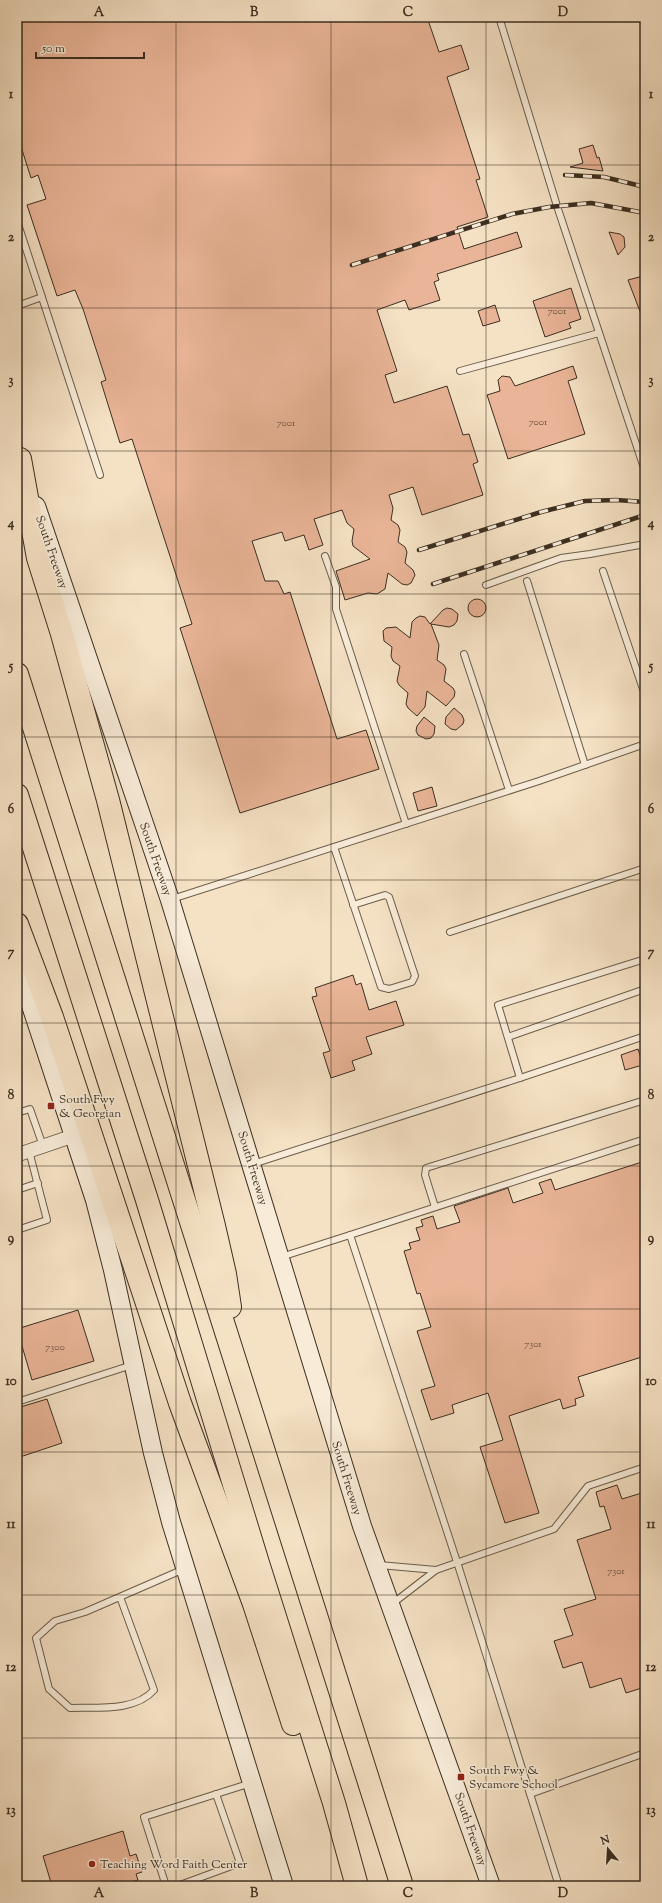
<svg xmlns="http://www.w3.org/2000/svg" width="662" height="1903" font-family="'Sorts Mill Goudy',serif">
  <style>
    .building { fill: #e9b497; stroke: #3c2f21 }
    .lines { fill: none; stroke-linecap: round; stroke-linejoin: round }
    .service-casing { stroke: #6a5c4a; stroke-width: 8 }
    .minor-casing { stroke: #6a5c4a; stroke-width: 15 }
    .secondary-casing { stroke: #3c2f21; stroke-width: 20 }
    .motorway-casing { stroke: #3c2f21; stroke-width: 24 }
    .service { stroke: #f8ecd9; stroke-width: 6 }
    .minor { stroke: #f8ecd9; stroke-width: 13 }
    .secondary { stroke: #f8ecd9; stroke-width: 18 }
    .motorway { stroke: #f5e1c4; stroke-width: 22 }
    .rail-casing { stroke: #3c2f21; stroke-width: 4.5 }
    .rail { stroke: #f8ecd9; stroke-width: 3; stroke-dasharray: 9; stroke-linecap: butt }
    .grid { fill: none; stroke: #3c2f21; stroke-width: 1; stroke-opacity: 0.55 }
    .poi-dot { fill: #8f2418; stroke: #f8ecd9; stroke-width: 1.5 }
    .labels { text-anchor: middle; stroke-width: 3; stroke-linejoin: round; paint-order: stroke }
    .number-label { font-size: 10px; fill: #67503e }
    .street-label { font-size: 12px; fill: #3c2f21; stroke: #f8ecd9 }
    .poi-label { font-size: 12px; fill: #3c2f21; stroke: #f8ecd9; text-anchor: start }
    .neatline { fill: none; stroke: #3c2f21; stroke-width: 1.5 }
    .grid-label { font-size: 13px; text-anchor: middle; font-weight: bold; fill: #3c2f21 }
  </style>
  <rect width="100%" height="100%" fill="#f5e1c4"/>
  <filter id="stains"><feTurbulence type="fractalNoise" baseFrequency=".005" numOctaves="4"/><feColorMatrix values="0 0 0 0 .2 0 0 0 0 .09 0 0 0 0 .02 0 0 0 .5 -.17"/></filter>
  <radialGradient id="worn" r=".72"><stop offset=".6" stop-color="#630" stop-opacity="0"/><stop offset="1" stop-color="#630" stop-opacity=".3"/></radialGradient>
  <g class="building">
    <path d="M17 17H427L439 52 461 45 469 69 447 77 480 179 476 180 488 217 457 227 464 249 517 232 522 247 437 274 439 280 434 282 440 300 409 310 405 300 377 310 397 371 385 375 394 403 447 386 463 435 469 434 478 462 473 464 483 495 422 515 413 487 389 495 393 508 391 520 398 525 400 530 398 542 405 547 407 552 405 563 413 570 415 575 411 583 407 585 402 584 388 573 385 589 377 594 368 593 345 600 336 571 370 559 353 546 352 541 354 529 347 523 342 510 314 519 323 545 309 550 304 535 285 541 282 532 252 541 265 581H278L284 594 290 592 337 739 366 730 379 769 240 813 180 628 192 624 132 439 120 443 101 382 106 380 83 309 75 290 57 296 27 205 46 199 38 175 31 178 17 134Z"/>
    <path d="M593 145 597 158 599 157 603 171 570 167 583 163 579 149Z"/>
    <path d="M609 232 620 234 624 237 625 247 618 255Z"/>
    <path d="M643 276 645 284 644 322 628 280Z"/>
    <path d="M571 288 581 319 569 323 571 328 545 337 533 301Z"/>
    <path d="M495 305 500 321 483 326 478 311Z"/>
    <path d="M573 366 577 378 568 381 585 434 508 459 487 395 500 391 498 380 502 376 510 377 515 386Z"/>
    <circle cx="477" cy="608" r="9"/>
    <path d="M447 608 452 609 458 614 457 621 454 625 449 627 431 624 439 645 437 660 444 665 446 669 444 681 453 688 455 692 454 697 446 706 427 691 425 707 417 716 408 708 406 704 408 693 399 685 397 681 400 666 393 661 391 656 392 647 384 641 383 631 386 628 396 627 410 638 412 622 416 618 420 616 425 617 430 624 443 610Z"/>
    <path d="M454 708 462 715 464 720 463 724 456 730 451 729 445 724 446 717Z"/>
    <path d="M424 717 435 726 434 734 431 738 426 739 418 735 416 731 417 726Z"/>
    <path d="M432 787 437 806 418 811 413 793Z"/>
    <path d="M353 975 356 985 361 983 369 1010 396 1001 404 1025 366 1037 372 1054 352 1061 355 1070 331 1078 323 1053 330 1051 312 997 317 996 315 988Z"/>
    <path d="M638 1049 643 1065 625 1070 621 1055Z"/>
    <path d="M645 1161V1356L578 1377 584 1396 575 1399 576 1405 563 1409 560 1399 509 1416 539 1513 505 1523 480 1447 503 1440 488 1393 452 1405 454 1413 431 1420 421 1390 435 1386 417 1331 431 1327 420 1293 417 1294 404 1251 411 1249 409 1243 420 1240 416 1228 423 1226 421 1220 433 1216 437 1229 460 1222 454 1206 508 1188 513 1203 543 1193 539 1183 551 1179 555 1190Z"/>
    <path d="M78 1310 94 1361 32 1380 17 1329Z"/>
    <path d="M47 1399 62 1443 17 1458V1408Z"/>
    <path d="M617 1485 622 1499 645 1492V1687L626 1693 621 1678 590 1688 582 1662 563 1668 554 1641 573 1635 564 1609 596 1599 577 1540 611 1529 604 1506 600 1507 596 1492Z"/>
    <path d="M123 1831 130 1856 136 1854 142 1872 136 1874 138 1880 117 1886H52L43 1856Z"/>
  </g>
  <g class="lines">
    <g class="service-casing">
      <g id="service">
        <path d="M499 17 557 206 645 471"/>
        <path d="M17 221 100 475"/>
        <path d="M17 306 42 297"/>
        <path d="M460 371 599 333"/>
        <path d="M325 556 336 587V609L406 824"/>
        <path d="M603 571 645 695"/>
        <path d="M527 581 585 765"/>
        <path d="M486 585 561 558 590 554 645 544"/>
        <path d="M464 654 509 790"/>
        <path d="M334 847 381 987 389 989 412 982 415 976 389 897 385 895 353 905"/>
        <path d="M172 899 539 781 645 744"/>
        <path d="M450 932 645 868"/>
        <path d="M508 1037 645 989"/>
        <path d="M520 1078 645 1036"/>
        <path d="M642 1101 645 1110"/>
        <path d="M17 1113 30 1109 43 1146"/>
        <path d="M253 1164 520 1078 498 1005 645 959"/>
        <path d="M17 1190 38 1183"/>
        <path d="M435 1207 425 1175 426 1168 645 1100"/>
        <path d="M17 1230 47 1220 29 1151"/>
        <path d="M350 1235 645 1139"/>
        <path d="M281 1257 350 1235 458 1565 559 1886"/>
        <path d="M17 1402 132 1365"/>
        <path d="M379 1565 436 1570 392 1604"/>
        <path d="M436 1570 554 1529 588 1486 645 1467"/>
        <path d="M120 1597 154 1690C135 1712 96 1707 70 1708L49 1689 36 1638 55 1621 85 1612 184 1569"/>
        <path d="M530 1794 645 1753"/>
        <path d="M166 1886 144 1817 251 1783"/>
        <path d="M177 1886 240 1863 216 1794"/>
      </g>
    </g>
    <g class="minor-casing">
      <path id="minor" d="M17 1155 73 1136"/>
    </g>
    <g class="secondary-casing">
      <g id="secondary">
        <path d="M36 506 170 900 362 1526 491 1886"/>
        <path d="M17 963 95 1200 113 1270 153 1453 171 1522 284 1886"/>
      </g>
    </g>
    <g class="motorway-casing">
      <g id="motorway">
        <path d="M20 459 38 558 62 634 108 800 214 1226 225 1274 230 1307"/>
        <path d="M17 674 402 1886"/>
        <path d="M17 795 147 1200 258 1563 334 1803 357 1886"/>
        <path d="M17 924 52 1017 180 1403 254 1604 293 1724"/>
      </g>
    </g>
    <use href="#service" class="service"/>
    <use href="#minor" class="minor"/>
    <use href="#secondary" class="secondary"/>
    <use href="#motorway" class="motorway"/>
    <g class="rail-casing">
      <g id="rail">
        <path d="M565 175 604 177 645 187"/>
        <path d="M352 265 512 214 549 207 591 203 645 213"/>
        <path d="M419 550 541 512 585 501 616 500 645 502"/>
        <path d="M433 584 645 515"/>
      </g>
    </g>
    <use href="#rail" class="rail"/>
  </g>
  <path class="grid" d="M176 17V1886M331 17V1886M486 17V1886M17 165H645M17 308H645M17 451H645M17 594H645M17 737H645M17 880H645M17 1023H645M17 1166H645M17 1309H645M17 1452H645M17 1595H645M17 1738H645"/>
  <g class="poi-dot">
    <rect x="47" y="1102" width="8" height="8" rx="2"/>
    <rect x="457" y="1773" width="8" height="8" rx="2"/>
    <circle cx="92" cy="1864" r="4"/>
  </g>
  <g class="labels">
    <g class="number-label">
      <text x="557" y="314">7001</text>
      <text x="538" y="425">7001</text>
      <text x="286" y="426">7001</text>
      <text x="533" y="1347">7301</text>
      <text x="55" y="1350">7300</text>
      <text x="616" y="1574">7301</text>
    </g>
    <g class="street-label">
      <text transform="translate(52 552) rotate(71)" y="4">South Freeway</text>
      <text transform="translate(156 859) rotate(71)" y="4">South Freeway</text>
      <text transform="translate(253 1168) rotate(73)" y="4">South Freeway</text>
      <text transform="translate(347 1478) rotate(73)" y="4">South Freeway</text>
      <text transform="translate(471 1829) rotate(71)" y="4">South Freeway</text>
    </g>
    <g class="poi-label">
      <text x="59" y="1103">South Fwy<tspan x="59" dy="14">&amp; Georgian</tspan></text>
      <text x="469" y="1774">South Fwy &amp;<tspan x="469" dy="14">Sycamore School</tspan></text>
      <text x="100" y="1868">Teaching Word Faith Center</text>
    </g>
  </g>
  <rect width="662" height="1903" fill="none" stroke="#f5e1c4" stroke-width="44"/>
  <g transform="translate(608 1849) rotate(342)" stroke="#f8ecd9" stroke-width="3" paint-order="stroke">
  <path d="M0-3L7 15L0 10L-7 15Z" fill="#3c2f21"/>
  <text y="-6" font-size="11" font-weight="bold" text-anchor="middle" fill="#3c2f21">N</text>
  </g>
  <path d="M36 52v6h108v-6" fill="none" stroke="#3c2f21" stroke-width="2"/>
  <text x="42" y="52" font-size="12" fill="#3c2f21" stroke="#f8ecd9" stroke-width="3" paint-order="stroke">50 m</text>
  <rect x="22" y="22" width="618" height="1859" class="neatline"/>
  <g class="grid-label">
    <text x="99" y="16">A</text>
    <text x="254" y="16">B</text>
    <text x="408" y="16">C</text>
    <text x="563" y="16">D</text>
    <text x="11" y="98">1</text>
    <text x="651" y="98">1</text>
    <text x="11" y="241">2</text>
    <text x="651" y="241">2</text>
    <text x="11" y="384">3</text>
    <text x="651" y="384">3</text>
    <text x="11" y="527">4</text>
    <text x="651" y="527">4</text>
    <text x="11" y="670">5</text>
    <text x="651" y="670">5</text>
    <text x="11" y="813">6</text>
    <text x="651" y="813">6</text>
    <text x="11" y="956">7</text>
    <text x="651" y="956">7</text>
    <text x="11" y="1099">8</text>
    <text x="651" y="1099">8</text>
    <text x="11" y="1242">9</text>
    <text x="651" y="1242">9</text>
    <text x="11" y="1385">10</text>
    <text x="651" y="1385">10</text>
    <text x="11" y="1528">11</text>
    <text x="651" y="1528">11</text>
    <text x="11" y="1671">12</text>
    <text x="651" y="1671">12</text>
    <text x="11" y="1814">13</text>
    <text x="651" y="1814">13</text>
    <text x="99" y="1897">A</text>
    <text x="254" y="1897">B</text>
    <text x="408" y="1897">C</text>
    <text x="563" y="1897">D</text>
  </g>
  <rect width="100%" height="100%" filter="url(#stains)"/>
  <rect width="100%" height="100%" fill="url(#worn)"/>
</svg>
